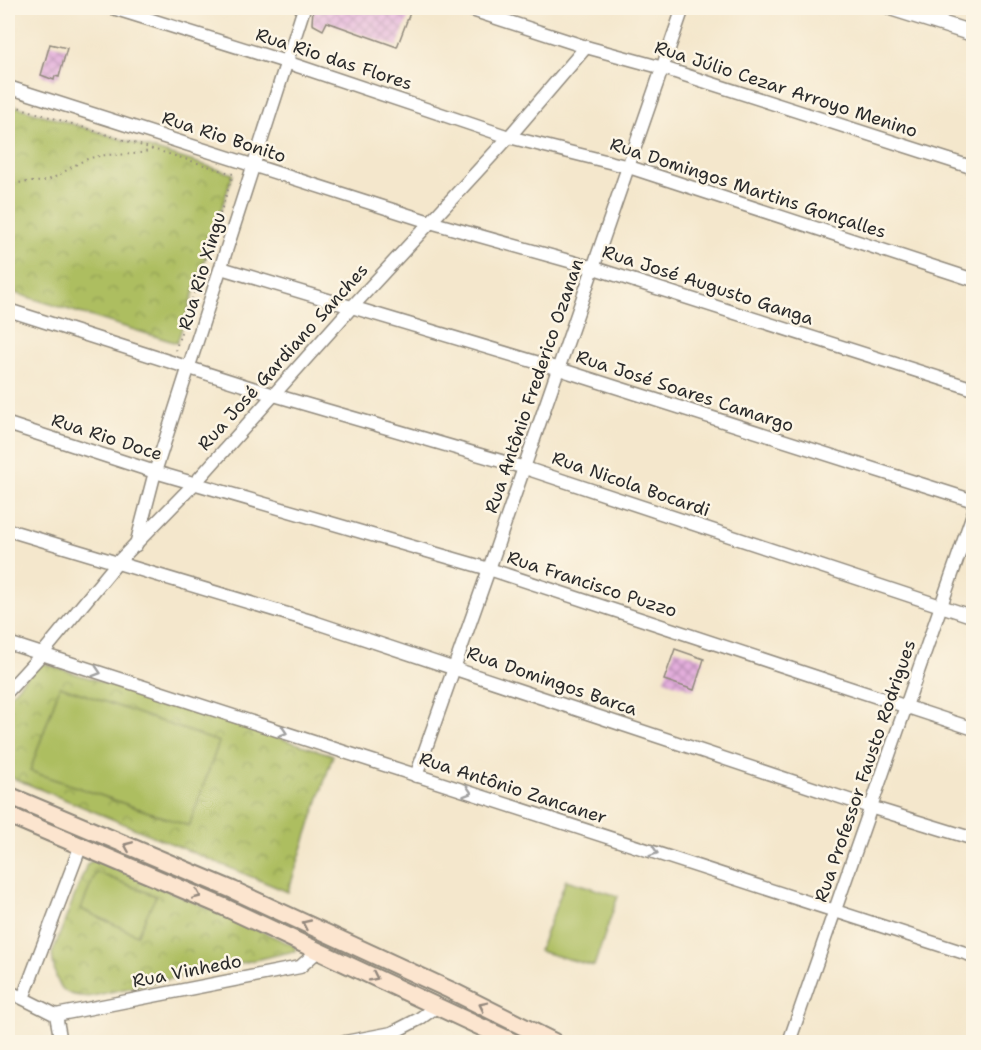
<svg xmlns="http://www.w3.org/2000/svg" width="981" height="1050" font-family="'Shantell Sans',sans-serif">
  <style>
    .park { fill: url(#park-crowns); stroke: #6c7446; stroke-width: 1.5 }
    .garden { fill: #adbe61; stroke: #6c7446; stroke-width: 1.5 }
    .building { fill: url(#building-cross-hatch) }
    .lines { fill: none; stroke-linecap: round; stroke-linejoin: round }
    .minor-casing { stroke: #90897c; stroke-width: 15 }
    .tertiary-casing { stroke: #90897c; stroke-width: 18 }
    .secondary-casing { stroke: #90897c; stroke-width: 20 }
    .path { stroke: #90897c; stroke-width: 2; stroke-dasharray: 1.5 4.5; stroke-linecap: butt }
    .minor { stroke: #fff; stroke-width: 12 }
    .tertiary { stroke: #fff; stroke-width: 15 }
    .secondary { stroke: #fce5cf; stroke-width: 16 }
    .oneway { stroke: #a0a0a0 }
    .oneway2 { stroke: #94887d }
    .labels { text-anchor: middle; stroke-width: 5; stroke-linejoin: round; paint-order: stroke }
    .street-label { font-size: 18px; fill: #2b2b2b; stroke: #fcf5e5 }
  </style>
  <defs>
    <pattern id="park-crowns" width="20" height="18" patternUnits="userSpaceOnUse" patternTransform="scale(1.5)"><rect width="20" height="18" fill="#adbe61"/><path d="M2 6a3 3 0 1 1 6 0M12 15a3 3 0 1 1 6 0" fill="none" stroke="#8d9b50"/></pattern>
    <pattern id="building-cross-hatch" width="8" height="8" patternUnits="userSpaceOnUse" patternTransform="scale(1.5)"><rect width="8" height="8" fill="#e3aedc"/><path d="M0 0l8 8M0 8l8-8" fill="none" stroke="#b88eb3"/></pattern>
  </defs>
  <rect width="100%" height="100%" fill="#fcf5e5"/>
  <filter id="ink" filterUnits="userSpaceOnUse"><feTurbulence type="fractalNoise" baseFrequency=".0167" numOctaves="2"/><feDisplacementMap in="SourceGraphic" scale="12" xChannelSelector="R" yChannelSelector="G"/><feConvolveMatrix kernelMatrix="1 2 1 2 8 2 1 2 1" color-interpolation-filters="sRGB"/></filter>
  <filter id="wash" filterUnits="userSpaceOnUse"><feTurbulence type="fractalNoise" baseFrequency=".008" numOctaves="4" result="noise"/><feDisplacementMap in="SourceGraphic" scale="24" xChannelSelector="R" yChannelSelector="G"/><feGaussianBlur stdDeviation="1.35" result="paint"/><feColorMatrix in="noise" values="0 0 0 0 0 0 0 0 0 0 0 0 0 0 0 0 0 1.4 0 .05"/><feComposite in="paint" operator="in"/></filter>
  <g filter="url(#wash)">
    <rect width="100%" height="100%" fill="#f4e7cc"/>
    <g class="park">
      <path d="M8 104 233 174 177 343 8 291Z"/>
      <path d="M42 663 333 755 288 892 8 776V698L30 672Z"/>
      <path d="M95 859 295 946V951L88 997C82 996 74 996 68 993 55 987 54 967 52 954L87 864Z"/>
    </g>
    <g class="garden">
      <path d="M60 686 219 742 189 826 30 771Z"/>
      <path d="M96 872 156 896 137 935 81 909Z"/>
      <path d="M566 880 618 896 594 966 539 951Z"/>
    </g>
    <g id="blocks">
      <g class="building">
        <path d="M313 8H402L411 10 397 47 327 22 323 30 312 24Z"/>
        <path d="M50 44 67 48 59 77 55 76 54 80 41 75Z"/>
        <path d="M675 649 704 659 694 690 664 680Z"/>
      </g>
    </g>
  </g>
  <g filter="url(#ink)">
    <use href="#blocks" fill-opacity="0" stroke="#90897c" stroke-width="1.5"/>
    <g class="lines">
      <g class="minor-casing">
        <g id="minor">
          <path d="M113 8 286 62 509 137 629 167 974 280"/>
          <path d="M466 8 586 47 663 68 974 168"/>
          <path d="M8 87 430 222 594 268 974 389"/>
          <path d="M221 268 559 369 974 501"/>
          <path d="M8 310 274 395 525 468 974 617"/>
          <path d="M8 424 155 472 489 569 974 729"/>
          <path d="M8 530 314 622 870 807 974 839"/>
          <path d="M136 545 155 472 304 8"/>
          <path d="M8 643 974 956"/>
          <path d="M8 691 42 654 117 563 195 483 351 308 509 137 586 47"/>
          <path d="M416 776 489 569 683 8"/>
          <path d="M8 991 56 1015 61 1042"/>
          <path d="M23 998 81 845"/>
          <path d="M56 1015 300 967 319 950"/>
          <path d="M345 1042 392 1033 419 1019 436 1007"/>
          <path d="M789 1042 974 511"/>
        </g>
      </g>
      <g class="tertiary-casing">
        <path id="tertiary" d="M892 8 974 34"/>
      </g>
      <g class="secondary-casing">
        <g id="secondary">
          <path d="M8 795 233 890 450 990 554 1042"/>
          <path d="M8 815 224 907 513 1042"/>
        </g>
      </g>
      <g class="path">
        <path d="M8 104 233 174 175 351"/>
        <path d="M8 186C21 180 34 184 48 180 64 174 77 161 94 157 114 152 133 158 153 149"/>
      </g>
      <use href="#minor" class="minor"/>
      <use href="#tertiary" class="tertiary"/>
      <use href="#secondary" class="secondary"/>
    </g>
    <defs><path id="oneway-chevron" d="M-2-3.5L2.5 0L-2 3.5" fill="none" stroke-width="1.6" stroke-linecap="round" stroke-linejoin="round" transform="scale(1.5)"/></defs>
    <g class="oneway">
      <use href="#oneway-chevron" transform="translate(97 672) rotate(18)"/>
      <use href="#oneway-chevron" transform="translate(283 732) rotate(18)"/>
      <use href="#oneway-chevron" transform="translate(468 792) rotate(18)"/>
      <use href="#oneway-chevron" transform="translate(654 852) rotate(18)"/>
    </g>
    <g class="oneway2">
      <use href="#oneway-chevron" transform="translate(128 846) rotate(-157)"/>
      <use href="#oneway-chevron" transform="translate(197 895) rotate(23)"/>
      <use href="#oneway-chevron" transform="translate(306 924) rotate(-155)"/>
      <use href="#oneway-chevron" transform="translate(374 977) rotate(26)"/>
      <use href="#oneway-chevron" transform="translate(483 1006) rotate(-154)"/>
    </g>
  </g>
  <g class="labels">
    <g class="street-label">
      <text transform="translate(334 59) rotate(18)" y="6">Rua Rio das Flores</text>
      <text transform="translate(786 89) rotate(18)" y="6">Rua Júlio Cezar Arroyo Menino</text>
      <text transform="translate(224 137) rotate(18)" y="6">Rua Rio Bonito</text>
      <text transform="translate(748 188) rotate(18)" y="6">Rua Domingos Martins Gonçalles</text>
      <text transform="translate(202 271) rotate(-73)" y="6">Rua Rio Xingu</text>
      <text transform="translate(708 285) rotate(18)" y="6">Rua José Augusto Ganga</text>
      <text transform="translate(283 357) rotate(-48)" y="6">Rua José Gardiano Sanches</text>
      <text transform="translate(534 386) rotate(-71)" y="6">Rua Antônio Frederico Ozanan</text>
      <text transform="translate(685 391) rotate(18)" y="6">Rua José Soares Camargo</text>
      <text transform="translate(107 437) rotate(18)" y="6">Rua Rio Doce</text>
      <text transform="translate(631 484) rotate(19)" y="6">Rua Nicola Bocardi</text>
      <text transform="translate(592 584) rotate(18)" y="6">Rua Francisco Puzzo</text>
      <text transform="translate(552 681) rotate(19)" y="6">Rua Domingos Barca</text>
      <text transform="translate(865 771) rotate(-71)" y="6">Rua Professor Fausto Rodrigues</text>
      <text transform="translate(513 788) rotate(18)" y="6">Rua Antônio Zancaner</text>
      <text transform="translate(187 971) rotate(-11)" y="6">Rua Vinhedo</text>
    </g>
  </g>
  <rect width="981" height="1050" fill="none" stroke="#fcf5e5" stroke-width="30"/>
</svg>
